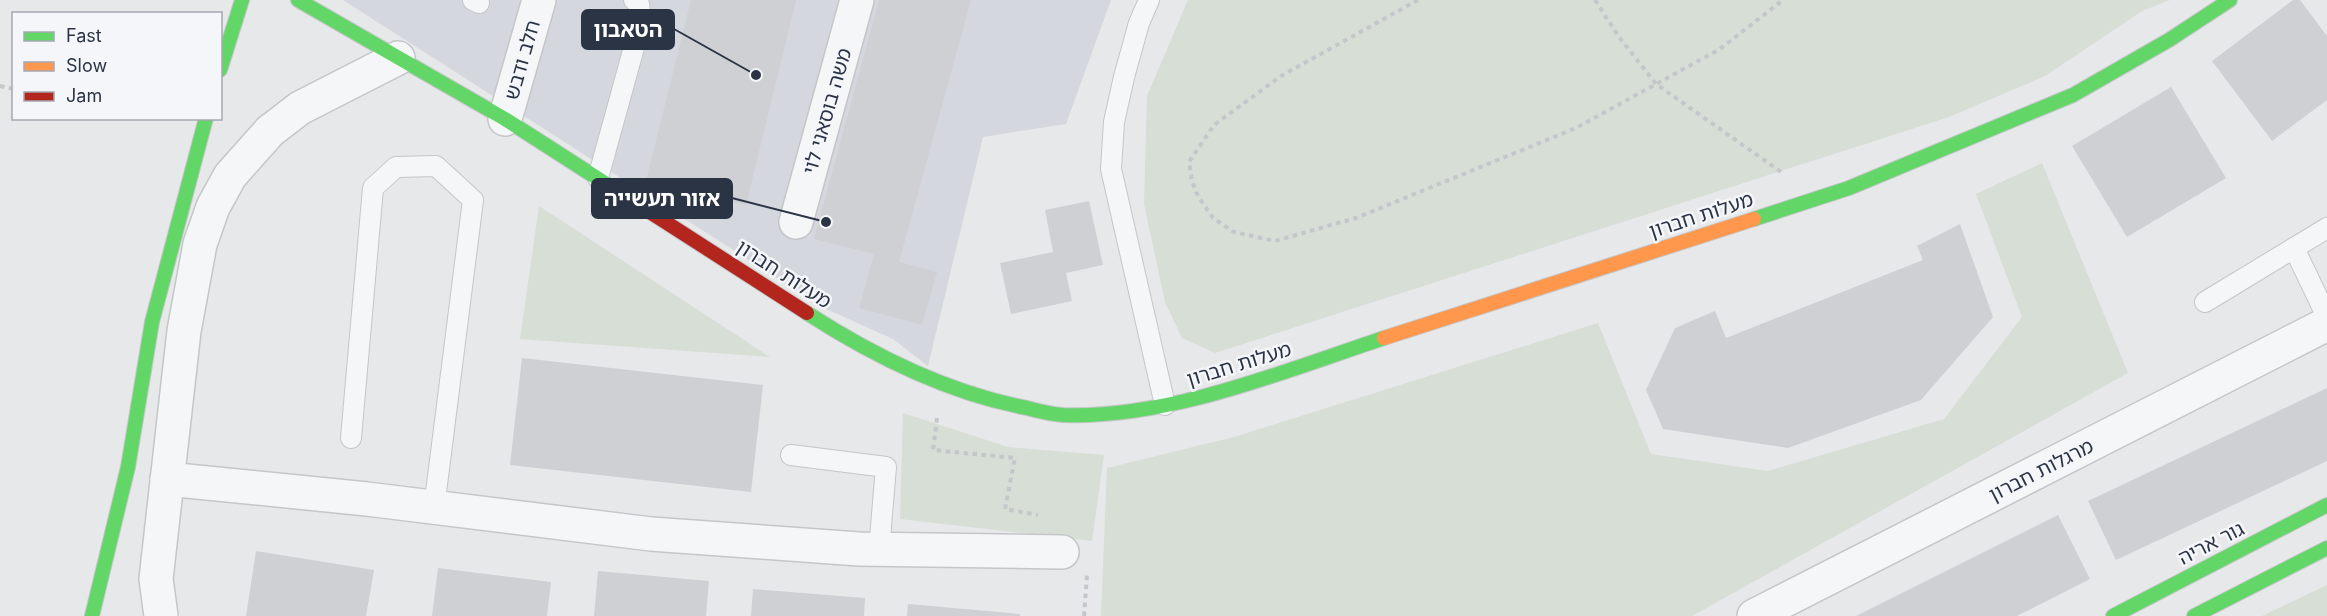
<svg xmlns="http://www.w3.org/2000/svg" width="2327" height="616" font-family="Inter,'Noto Sans Hebrew',sans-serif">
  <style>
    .built { fill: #d4d7dd }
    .green { fill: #d6ded6 }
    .building { fill: #ced0d3 }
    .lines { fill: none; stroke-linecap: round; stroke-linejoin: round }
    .lane-casing { stroke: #c4c6c8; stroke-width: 22 }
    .street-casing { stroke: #c4c6c8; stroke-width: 36 }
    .fast-casing { stroke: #c4c6c8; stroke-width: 16 }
    .slow-casing { stroke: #c4c6c8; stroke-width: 16 }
    .jam-casing { stroke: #c4c6c8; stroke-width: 16 }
    .path { stroke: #c5c6ca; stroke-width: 4; stroke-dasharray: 4.5 4.5; stroke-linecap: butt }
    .lane { stroke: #f5f6f7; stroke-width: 20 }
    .street { stroke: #f5f6f7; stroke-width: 33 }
    .fast { stroke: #63d668; stroke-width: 14 }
    .slow { stroke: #ff974d; stroke-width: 14 }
    .jam { stroke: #b3261e; stroke-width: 14 }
    .labels { text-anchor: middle; stroke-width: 5; stroke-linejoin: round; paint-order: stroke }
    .street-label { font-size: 20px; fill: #2b3445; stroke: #f4f6f9 }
    .leader { fill: none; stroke: #2b3445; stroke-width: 2 }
    .callout-dot { fill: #2b3445; stroke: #f4f6f9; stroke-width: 2 }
    .callout { fill: #2b3445; stroke: #2b3445; stroke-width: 2 }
    .callout-label { font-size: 21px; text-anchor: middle; font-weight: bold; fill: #fff }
  </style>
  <rect width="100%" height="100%" fill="#e6e8ea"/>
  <path class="built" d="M343 0H1111L1066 124 983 137 928 366 893 339 824 308Z"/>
  <g class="green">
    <path d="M1188 0H2170L2142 11 2045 76 1949 117 1215 353 1182 338 1165 302 1144 204 1147 96Z"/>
    <path d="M2042 163 2128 373 1692 616H1101L1107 468 1234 437 1598 323 1651 454 1768 471 1944 419 2022 317 1976 194Z"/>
    <path d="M539 206 770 357 520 339Z"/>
    <path d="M903 413 1008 447 1104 455 1092 541 900 519Z"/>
    <path d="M2327 585V616H2262Z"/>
  </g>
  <g class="building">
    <path d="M691 0H796L746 205 646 181Z"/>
    <path d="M879 0H971L899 262 937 272 922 325 859 308 874 254 814 239Z"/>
    <path d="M2293 0H2300L2327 36V100L2272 141 2212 61Z"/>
    <path d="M2171 87 2226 178 2127 237 2072 146Z"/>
    <path d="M1089 201 1103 265 1066 273 1072 301 1011 314 1000 263 1053 252 1045 210Z"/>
    <path d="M1960 224 1993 317 1921 400 1788 448 1663 429 1646 390 1675 328 1715 311 1726 338 1923 260 1917 246Z"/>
    <path d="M522 358 763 385 751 492 510 465Z"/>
    <path d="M2327 388V461L2116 560 2088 501Z"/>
    <path d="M2058 515 2090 579 2017 616H1856Z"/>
    <path d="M256 551 374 570 366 616H246Z"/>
    <path d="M438 568 551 582 547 616H432Z"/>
    <path d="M598 571 709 581 706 616H594Z"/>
    <path d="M753 589 865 598 864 616H751Z"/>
    <path d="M908 604 1020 614V616H907Z"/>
  </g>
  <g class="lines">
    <g class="lane-casing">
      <g id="lane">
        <path d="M473 0 479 3"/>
        <path d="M1149 0 1139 23 1124 77 1114 122 1111 169 1165 405"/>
        <path d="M598 178 641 22 639 4 634 0"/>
        <path d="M2294 248 2327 317"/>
        <path d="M2205 302 2327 228"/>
        <path d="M351 438 373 188 396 167 436 166 473 200 434 508"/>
        <path d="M791 455 886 467 879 550"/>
      </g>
    </g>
    <g class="street-casing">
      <g id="street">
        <path d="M505 119 539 0"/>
        <path d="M796 222 857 0"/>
        <path d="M167 479 367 499 651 534 859 549 1062 552"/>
        <path d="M161 616 156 579 184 331 200 244 213 207 230 176 270 131 300 108 398 58"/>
        <path d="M1754 616 2327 324"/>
      </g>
    </g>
    <g class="fast-casing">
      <g id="fast">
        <path d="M298 0 505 119 639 205"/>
        <path d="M220 70 242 0"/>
        <path d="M1754 219 1849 188 2073 95 2169 40 2230 0"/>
        <path d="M807 313C875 357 948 393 1027 408 1038 411 1051 414 1063 415 1168 419 1285 371 1384 338"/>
        <path d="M92 616 128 467 152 322 206 118"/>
        <path d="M2113 616 2327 505"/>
        <path d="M2194 616 2327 548"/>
      </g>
    </g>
    <g class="slow-casing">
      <path id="slow" d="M1384 338 1754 219"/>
    </g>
    <g class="jam-casing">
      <path id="jam" d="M639 205 807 313"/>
    </g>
    <g class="path">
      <path d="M1418 0 1281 76 1214 125 1189 162 1192 181 1198 196 1213 218 1234 232 1275 241 1356 218 1576 128 1720 49 1783 0"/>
      <path d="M1595 0 1619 37 1656 84 1784 174"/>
      <path d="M0 86 14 89"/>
      <path d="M937 418 933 450 1015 458 1005 509 1038 515"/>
      <path d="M1084 616 1087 575"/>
    </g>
    <use href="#lane" class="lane"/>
    <use href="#street" class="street"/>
    <use href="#fast" class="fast"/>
    <use href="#slow" class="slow"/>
    <use href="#jam" class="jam"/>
  </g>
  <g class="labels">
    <g class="street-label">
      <text transform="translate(522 60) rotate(-74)" y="7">חלב ודבש</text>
      <text transform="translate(827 111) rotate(-74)" y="7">משה בוסאני לוי</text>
      <text transform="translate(1701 215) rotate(-18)" y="7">מעלות חברון</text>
      <text transform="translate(784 274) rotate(33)" y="7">מעלות חברון</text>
      <text transform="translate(1239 364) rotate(-17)" y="7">מעלות חברון</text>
      <text transform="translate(2041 470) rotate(-27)" y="7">מרגלות חברון</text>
      <text transform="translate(2211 543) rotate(-27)" y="7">גור אריה</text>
    </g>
  </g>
  <path class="leader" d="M756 75L674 29M826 222L732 198"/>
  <g class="callout-dot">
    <circle cx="756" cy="75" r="6"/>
    <circle cx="826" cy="222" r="6"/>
  </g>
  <g class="callout">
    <rect x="582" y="10" width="92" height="39" rx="6"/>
    <rect x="592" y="179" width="140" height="39" rx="6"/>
  </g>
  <g class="callout-label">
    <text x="628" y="37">הטאבון</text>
    <text x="662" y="206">אזור תעשייה</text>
  </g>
  <rect x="12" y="12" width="210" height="108" fill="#f4f6f9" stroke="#a4a8b1" stroke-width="1.5"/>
  <rect x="24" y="32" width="30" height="9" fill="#63d668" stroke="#a4a8b1" stroke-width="1.5"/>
  <text x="66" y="42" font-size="18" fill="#2b3445">Fast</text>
  <rect x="24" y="62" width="30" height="9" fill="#ff974d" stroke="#a4a8b1" stroke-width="1.5"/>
  <text x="66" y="72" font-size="18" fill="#2b3445">Slow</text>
  <rect x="24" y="92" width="30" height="9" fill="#b3261e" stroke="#a4a8b1" stroke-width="1.5"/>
  <text x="66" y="102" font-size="18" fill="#2b3445">Jam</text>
</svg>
